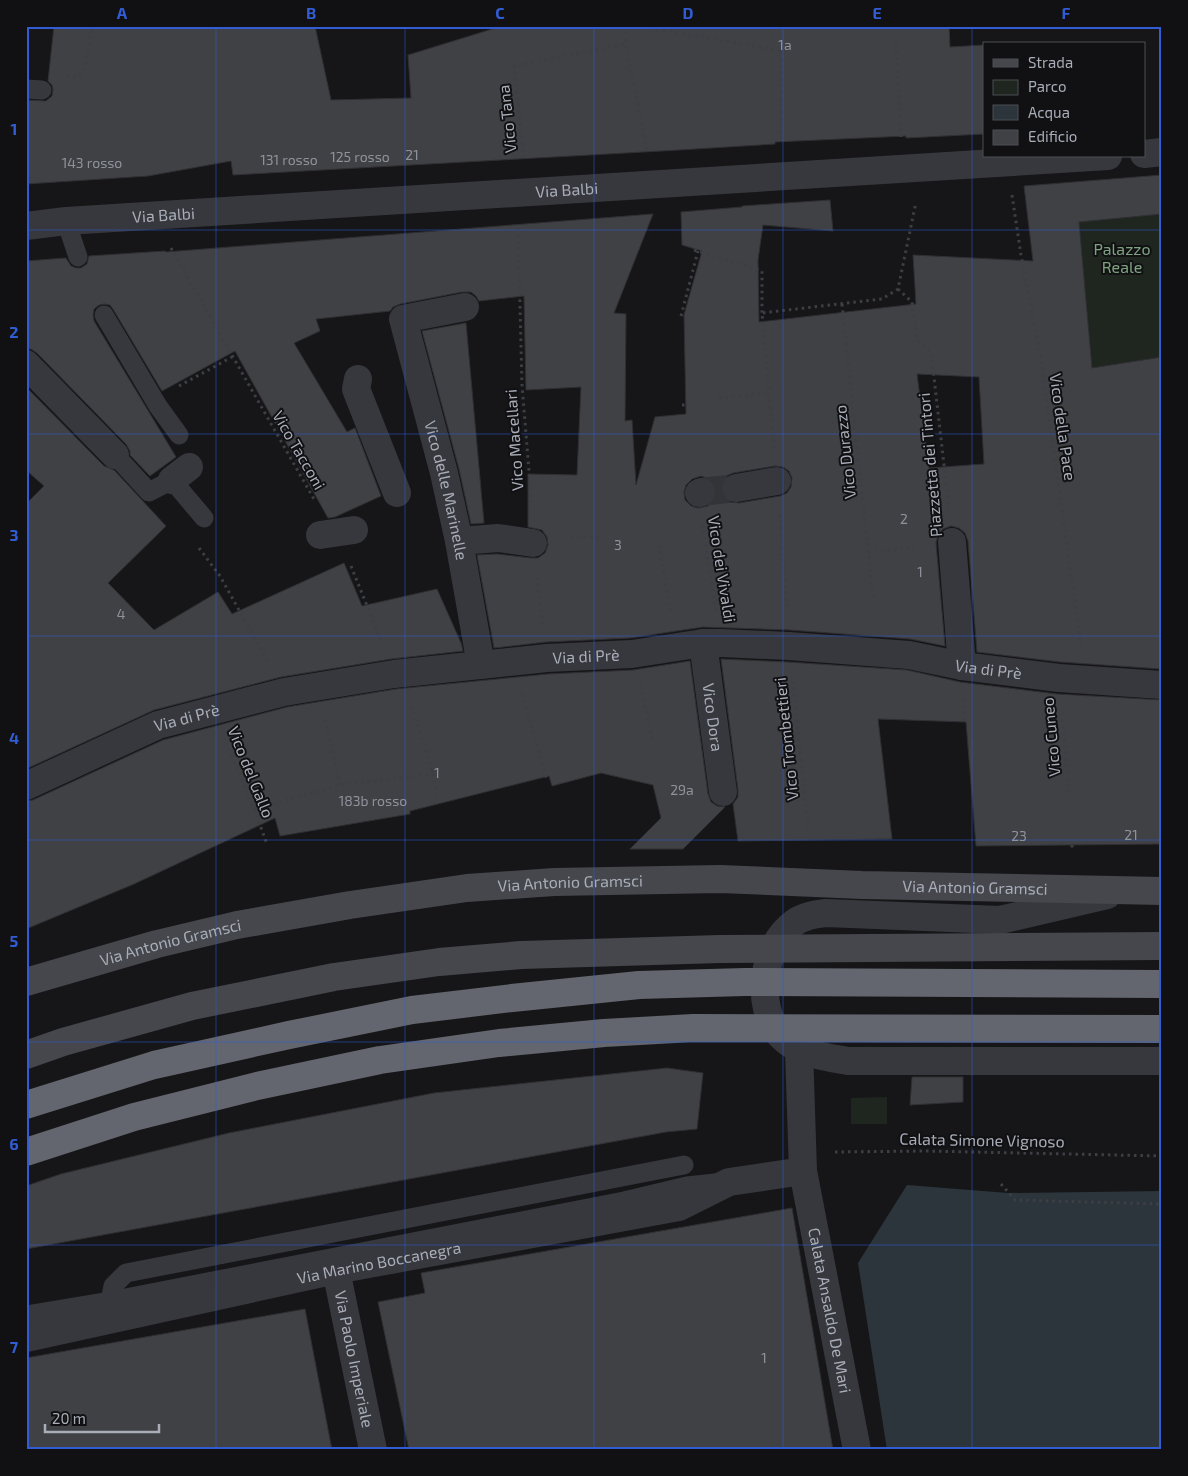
<svg xmlns="http://www.w3.org/2000/svg" width="1188" height="1476" font-family="'Exo 2',sans-serif">
  <style>
    .green { fill: #1e261f }
    .water { fill: #2c353c }
    .building { fill: #404145; stroke: #303034; fill-rule: evenodd }
    .lines { fill: none; stroke-linecap: round; stroke-linejoin: round }
    .street-tunnel { stroke: #333438; stroke-width: 28; stroke-dasharray: 28 14; stroke-linecap: butt }
    .path { stroke: #3d3f44; stroke-width: 3; stroke-dasharray: 2.5 4; stroke-linecap: butt }
    .lane { stroke: #37383d; stroke-width: 19 }
    .street { stroke: #37383d; stroke-width: 28 }
    .secondary { stroke: #45474d; stroke-width: 28 }
    .street-bridge { stroke: #37383d; stroke-width: 28 }
    .highway-bridge { stroke: #63666e; stroke-width: 28 }
    .grid { fill: none; stroke: #325cd3; stroke-width: 1; stroke-opacity: 0.55 }
    .labels { text-anchor: middle; stroke-width: 4; stroke-linejoin: round; paint-order: stroke }
    .number-label { font-size: 14px; fill: #8e929b }
    .street-label { font-size: 16px; fill: #a8adb8; stroke: #111113 }
    .park-label { font-size: 16px; fill: #7fa381; stroke: #111113 }
    .neatline { fill: none; stroke: #325cd3; stroke-width: 2 }
    .grid-label { font-size: 16px; text-anchor: middle; font-weight: bold; fill: #325cd3 }
  </style>
  <rect width="100%" height="100%" fill="#161618"/>
  <g class="green">
    <path d="M1162 214V357L1081 370 1087 315 1079 222Z"/>
    <path d="M887 1097V1124H851V1098Z"/>
  </g>
  <path class="water" d="M907 1185 1008 1193 1162 1191V1450H887L858 1263Z"/>
  <g class="building">
    <path d="M54 26H315L331 100 411 98 408 55 502 26H949L950 47 984 45V134L906 138V136L775 142V144L679 150 233 175 231 161 148 176 26 184V100L46 101 52 96 53 90 52 85 48 81Z"/>
    <path d="M1162 175V214L1079 222 1092 368 1162 357V669L1060 662 977 652 968 541 965 533 959 528 951 526 943 529 938 535 936 543 945 646 910 639 790 630 703 627 630 638 546 642 494 648 477 555 497 554 531 558H538L545 553 548 545 547 537 542 530 528 527V474L577 475 581 387 526 390 524 296 479 301 476 296 471 292H462L400 304 393 307 390 311 316 319 320 331 294 343 347 432 355 428 381 496 335 517 328 518 235 351 162 391 113 309 110 305 104 304 99 305 94 309 93 315 94 321 176 457 150 476 130 455V451L126 444 37 353 31 349H26V261L66 258 71 266 76 268H81L87 264 89 256 165 251 166 252 653 214 614 313 626 314 625 421 632 420 636 485 655 417 686 414 684 315 702 251 682 245 681 212 742 207V206L830 200 833 231 763 225 758 260 759 322 916 304 913 255 1033 261 1024 186ZM917 374 979 377 984 464 929 468ZM775 466 783 467 789 471 792 478 791 487 787 493 780 496 739 503 730 502 724 498 721 491V483L726 476 733 473ZM701 476 709 479 715 485 716 493 714 500 708 506 698 508 691 506 685 500 684 492 686 485 692 479Z"/>
    <path d="M466 323 484 523 471 524 459 469 422 331Z"/>
    <path d="M26 387 104 466 114 470 166 526 108 583 154 630 218 592 232 614 344 563 362 606 437 589 461 643 463 651 391 659 281 677 154 710 26 769V504L44 486 26 470Z"/>
    <path d="M721 659 788 662 907 670 960 682 1057 694 1162 700V844L976 846 966 722 878 719 892 839 738 841 733 804 738 797V790Z"/>
    <path d="M690 661 708 794 711 802 717 806 725 807 683 849H630L661 818 653 785 601 773 552 786 549 776 410 811V814L280 836 275 818 134 884 26 929V801L33 800 163 740 287 707 396 689 548 674 633 670Z"/>
    <path d="M667 1068 703 1073 697 1129 666 1132 26 1249V1186L61 1174 229 1133 434 1093Z"/>
    <path d="M912 1077H963V1102L910 1105Z"/>
    <path d="M792 1208 833 1450H409L378 1302 425 1293 421 1273Z"/>
    <path d="M305 1309 332 1450H26V1358Z"/>
  </g>
  <g class="lines">
    <path class="street-tunnel" d="M701 492 736 488"/>
    <g class="path">
      <path d="M625 26 626 44 647 151"/>
      <path d="M637 26 783 51 781 143"/>
      <path d="M896 44 901 137"/>
      <path d="M67 76 76 77 84 72 92 26"/>
      <path d="M524 158 514 66 626 44"/>
      <path d="M1012 195 1021 255 1040 353 1081 646"/>
      <path d="M518 228 522 385 532 508"/>
      <path d="M171 248 315 501"/>
      <path d="M694 250 762 271V313"/>
      <path d="M898 289 912 302 917 340 931 351 949 509"/>
      <path d="M842 304 873 598"/>
      <path d="M681 316 698 251"/>
      <path d="M179 386 232 357"/>
      <path d="M719 398 768 393"/>
      <path d="M682 405H686"/>
      <path d="M774 448 762 313 882 299 898 289 916 202"/>
      <path d="M780 514 787 612"/>
      <path d="M702 525 716 610"/>
      <path d="M571 536 600 537"/>
      <path d="M659 545 671 614"/>
      <path d="M199 548 220 576 268 662"/>
      <path d="M868 553 919 546"/>
      <path d="M351 566 382 643"/>
      <path d="M537 577 543 625"/>
      <path d="M793 681 808 828"/>
      <path d="M640 686 653 741"/>
      <path d="M522 694 547 780"/>
      <path d="M963 699 964 724"/>
      <path d="M412 706 433 774 437 797"/>
      <path d="M1062 713 1069 794"/>
      <path d="M325 719 340 785"/>
      <path d="M226 743 254 809 267 844"/>
      <path d="M254 809 340 785 433 774"/>
      <path d="M1072 845V849"/>
      <path d="M835 1152 925 1151 1162 1156"/>
      <path d="M1001 1184 1015 1200 1162 1204"/>
    </g>
    <g class="lane">
      <path d="M26 89 42 90"/>
      <path d="M66 221 78 257"/>
      <path d="M104 315 158 406 179 435"/>
      <path d="M115 455 149 492 172 480 204 518"/>
      <path d="M110 1301 113 1286 126 1273 684 1165"/>
      <path d="M26 1315 110 1301 624 1201 687 1186 715 1183"/>
    </g>
    <g class="street">
      <path d="M1144 154 1162 152"/>
      <path id="s1" d="M26 226 66 221 1108 156"/>
      <path id="s2" d="M465 307 403 319 444 473 459 541 481 665"/>
      <path d="M26 364 115 455"/>
      <path d="M358 379 356 389 397 493"/>
      <path d="M172 480 189 467"/>
      <path d="M736 488 777 481"/>
      <path d="M699 493 701 492"/>
      <path d="M459 541 498 538 533 543"/>
      <path d="M952 542 962 666"/>
      <path id="s3" d="M703 643 723 792"/>
      <path id="s4" d="M26 786 158 725 284 692 394 674 547 658 632 654 703 643H721L789 646 909 655 962 666 1059 678 1162 685"/>
      <path d="M1107 895 1000 920 826 913C815 914 803 916 794 923 762 946 754 1007 781 1036 798 1054 825 1057 848 1061H1162"/>
      <path id="s5" d="M803 1171 857 1450"/>
      <path id="s6" d="M336 1270 373 1450"/>
      <path id="s7" d="M26 1338 336 1270 679 1207 729 1182 803 1171 799 1050"/>
    </g>
    <g class="secondary">
      <path id="s8" d="M26 982 157 944 237 925 350 905 467 888 554 882 720 879 862 885 1162 891"/>
      <path d="M26 1055 63 1042 192 1006 334 977 439 962 521 955 720 949 1162 946"/>
    </g>
    <path class="street-bridge" d="M320 535 354 530"/>
    <g class="highway-bridge">
      <path d="M26 1105 154 1065 289 1035 412 1010 512 998 639 985 745 982 1162 984"/>
      <path d="M26 1152 134 1117 257 1086 380 1060 499 1043 604 1033 693 1028 1162 1029"/>
    </g>
  </g>
  <path class="grid" d="M216 26V1450M405 26V1450M594 26V1450M783 26V1450M972 26V1450M26 230H1162M26 434H1162M26 636H1162M26 840H1162M26 1042H1162M26 1245H1162"/>
  <g class="labels">
    <g class="number-label">
      <text x="785" y="50">1a</text>
      <text x="412" y="160">21</text>
      <text x="360" y="162">125 rosso</text>
      <text x="289" y="165">131 rosso</text>
      <text x="92" y="168">143 rosso</text>
      <text x="904" y="524">2</text>
      <text x="618" y="550">3</text>
      <text x="920" y="577">1</text>
      <text x="121" y="619">4</text>
      <text x="437" y="778">1</text>
      <text x="682" y="795">29a</text>
      <text x="373" y="806">183b rosso</text>
      <text x="1131" y="840">21</text>
      <text x="1019" y="841">23</text>
      <text x="764" y="1363">1</text>
    </g>
    <g class="street-label">
      <text transform="translate(507 119) rotate(-96)" y="6">Vico Tana</text>
      <text dy="6" stroke="none"><textPath href="#s1" startOffset="542">Via Balbi</textPath></text>
      <text dy="6" stroke="none"><textPath href="#s1" startOffset="138">Via Balbi</textPath></text>
      <text transform="translate(1063 427) rotate(82)" y="6">Vico della Pace</text>
      <text transform="translate(514 440) rotate(-94)" y="6">Vico Macellari</text>
      <text transform="translate(299 450) rotate(60)" y="6">Vico Tacconi</text>
      <text transform="translate(845 452) rotate(-96)" y="6">Vico Durazzo</text>
      <text transform="translate(930 465) rotate(-95)" y="6">Piazzetta dei Tintori</text>
      <text dy="6" stroke="none"><textPath href="#s2" startOffset="240">Vico delle Marinelle</textPath></text>
      <text transform="translate(722 569) rotate(81)" y="6">Vico dei Vivaldi</text>
      <text dy="6" stroke="none"><textPath href="#s4" startOffset="580">Via di Prè</textPath></text>
      <text dy="6" stroke="none"><textPath href="#s4" startOffset="985">Via di Prè</textPath></text>
      <text dy="6" stroke="none"><textPath href="#s4" startOffset="175">Via di Prè</textPath></text>
      <text dy="6" stroke="none"><textPath href="#s3" startOffset="75">Vico Dora</textPath></text>
      <text transform="translate(1051 737) rotate(-95)" y="6">Vico Cuneo</text>
      <text transform="translate(786 739) rotate(-96)" y="6">Vico Trombettieri</text>
      <text transform="translate(251 772) rotate(68)" y="6">Vico del Gallo</text>
      <text dy="6" stroke="none"><textPath href="#s8" startOffset="555">Via Antonio Gramsci</textPath></text>
      <text dy="6" stroke="none"><textPath href="#s8" startOffset="960">Via Antonio Gramsci</textPath></text>
      <text dy="6" stroke="none"><textPath href="#s8" startOffset="150">Via Antonio Gramsci</textPath></text>
      <text transform="translate(982 1140) rotate(1)" y="6">Calata Simone Vignoso</text>
      <text dy="6" stroke="none"><textPath href="#s7" startOffset="361">Via Marino Boccanegra</textPath></text>
      <text dy="6" stroke="none"><textPath href="#s5" startOffset="142">Calata Ansaldo De Mari</textPath></text>
      <text dy="6" stroke="none"><textPath href="#s6" startOffset="91">Via Paolo Imperiale</textPath></text>
    </g>
    <g class="park-label">
      <text x="1122" y="255">Palazzo<tspan x="1122" dy="18">Reale</tspan></text>
    </g>
  </g>
  <rect width="1188" height="1476" fill="none" stroke="#111113" stroke-width="55"/>
  <rect x="983" y="42" width="162" height="115" fill="#111113" stroke="#4d4f55"/>
  <rect x="993" y="59" width="25" height="8" fill="#45474d" stroke="#4d4f55"/>
  <text x="1028" y="68" font-size="15" fill="#a8adb8">Strada</text>
  <rect x="993" y="80" width="25" height="15" fill="#1e261f" stroke="#4d4f55"/>
  <text x="1028" y="92" font-size="15" fill="#a8adb8">Parco</text>
  <rect x="993" y="105" width="25" height="15" fill="#2c353c" stroke="#4d4f55"/>
  <text x="1028" y="118" font-size="15" fill="#a8adb8">Acqua</text>
  <rect x="993" y="130" width="25" height="15" fill="#404145" stroke="#4d4f55"/>
  <text x="1028" y="142" font-size="15" fill="#a8adb8">Edificio</text>
  <path d="M45 1424v8h114v-8" fill="none" stroke="#a8adb8" stroke-width="2.5"/>
  <text x="52" y="1424" font-size="15" fill="#a8adb8" stroke="#111113" stroke-width="4" paint-order="stroke">20 m</text>
  <rect x="28" y="28" width="1132" height="1420" class="neatline"/>
  <g class="grid-label">
    <text x="122" y="19">A</text>
    <text x="311" y="19">B</text>
    <text x="500" y="19">C</text>
    <text x="688" y="19">D</text>
    <text x="877" y="19">E</text>
    <text x="1066" y="19">F</text>
    <text x="14" y="135">1</text>
    <text x="14" y="338">2</text>
    <text x="14" y="541">3</text>
    <text x="14" y="744">4</text>
    <text x="14" y="947">5</text>
    <text x="14" y="1150">6</text>
    <text x="14" y="1353">7</text>
  </g>
</svg>
